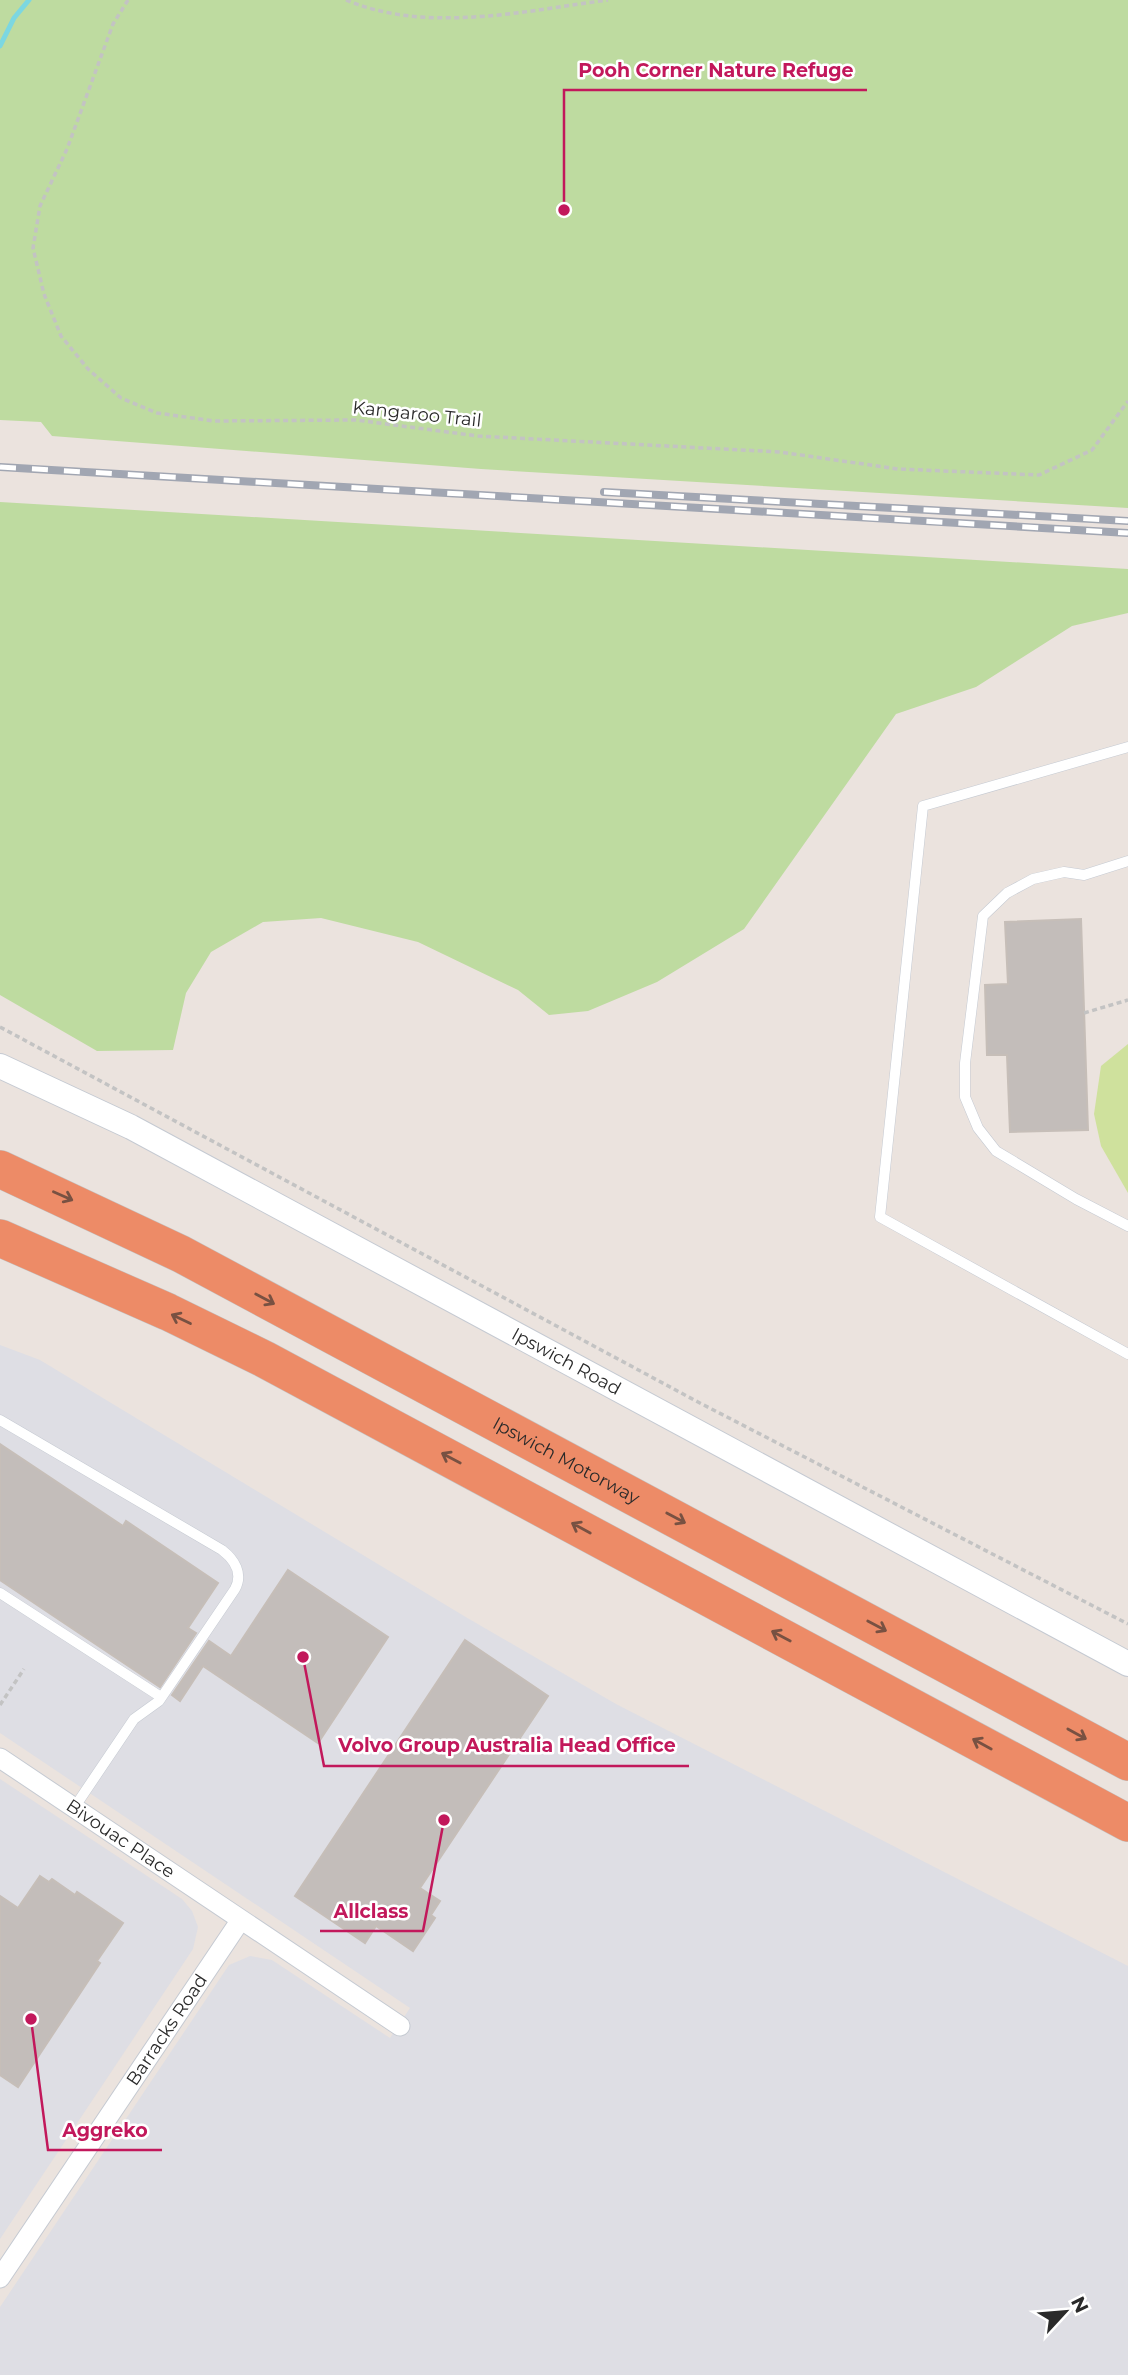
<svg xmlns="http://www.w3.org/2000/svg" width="1128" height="2375" font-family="Montserrat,sans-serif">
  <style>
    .industrial { fill: #dedee4 }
    .green { fill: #bedba0 }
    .pitch { fill: #cfe19d }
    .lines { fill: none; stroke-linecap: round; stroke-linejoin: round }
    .stream { stroke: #7cd7e1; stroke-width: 5 }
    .building { fill: #c3bdba; stroke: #c6beb8; stroke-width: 2 }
    .service-casing { stroke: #c5cad2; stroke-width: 11 }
    .minor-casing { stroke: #c5cad2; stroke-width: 21 }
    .tertiary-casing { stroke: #c5cad2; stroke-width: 26 }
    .motorway-casing { stroke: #c3c3c3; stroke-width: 38 }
    .path { stroke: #c3c3c3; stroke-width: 3.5; stroke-dasharray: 5 3.5; stroke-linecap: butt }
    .service { stroke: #fff; stroke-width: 10 }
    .minor { stroke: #fff; stroke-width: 19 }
    .tertiary { stroke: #fff; stroke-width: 24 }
    .motorway { stroke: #ed8b67; stroke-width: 37 }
    .rail-casing { stroke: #a1a6b2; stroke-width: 8 }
    .rail { stroke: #fff; stroke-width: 5; stroke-dasharray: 16; stroke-linecap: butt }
    .oneway { stroke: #785142 }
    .labels { text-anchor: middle; stroke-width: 5; stroke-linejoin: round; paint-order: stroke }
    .street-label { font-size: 18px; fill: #2a2a2a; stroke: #fff }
    .leader { fill: none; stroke: #c2185b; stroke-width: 2.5 }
    .callout-dot { fill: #c2185b; stroke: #fff; stroke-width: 2.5 }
    .callout-label { font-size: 19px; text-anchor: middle; font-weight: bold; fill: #c2185b; stroke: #fff; stroke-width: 5; stroke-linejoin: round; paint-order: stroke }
  </style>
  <rect width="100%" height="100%" fill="#ebe3de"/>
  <g class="industrial">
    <path d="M0 1345 40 1360 464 1616 616 1704 1128 1966V2375H0V2307L229 1965 250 1956 272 1960 390 2038 410 2008 0 1733Z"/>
    <path d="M0 1779 182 1899 192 1911 198 1927 193 1949 0 2239Z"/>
  </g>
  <g class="green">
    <path d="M0 0H1128V508L481 469 52 436 41 422 0 420Z"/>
    <path d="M0 502 1128 569V613L1072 626 976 687 896 714 744 929 657 982 588 1011 549 1015 518 990 418 942 321 918 263 922 211 952 186 993 173 1050 97 1051 0 995Z"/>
  </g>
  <path class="pitch" d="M1128 1044V1193L1101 1146 1094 1114 1101 1066Z"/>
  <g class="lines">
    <path class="stream" d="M0 46 14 18 29 0"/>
  </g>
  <g class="building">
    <path d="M1081 919 1088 1130 1010 1132 1007 1055H987L985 985 1008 984 1005 922Z"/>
    <path d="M0 1444 123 1526 126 1521 218 1583 188 1628 196 1633 160 1687 0 1580Z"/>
    <path d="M288 1570 388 1637 318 1743 203 1666 180 1701 172 1695 209 1641 231 1656Z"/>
    <path d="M465 1640 548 1696 420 1888 440 1901 431 1915 435 1918 413 1951 376 1926 365 1943 295 1896Z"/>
    <path d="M40 1876 49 1882 52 1879 75 1895 77 1892 123 1923 97 1961 100 1963 18 2087 0 2075V1896L18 1908Z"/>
  </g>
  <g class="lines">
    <g class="service-casing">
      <g id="service">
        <path d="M1128 747 923 806 880 1217 1128 1354"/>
        <path d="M1128 861 1084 875 1064 872 1033 879 1007 893 983 916 965 1063V1097L978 1128 996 1151 1076 1199 1128 1226"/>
        <path d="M0 1420 222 1550C235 1560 243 1574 235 1589L159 1701 134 1719 74 1808"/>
        <path d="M0 1593 161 1697"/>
      </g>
    </g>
    <g class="minor-casing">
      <g id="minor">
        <path id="s1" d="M0 1758 400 2026"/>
        <path id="s2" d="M0 2278 240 1921"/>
      </g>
    </g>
    <g class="tertiary-casing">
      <g id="tertiary">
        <path id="s3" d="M0 1066 131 1127 1128 1664"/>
      </g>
    </g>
    <g class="motorway-casing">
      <g id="motorway">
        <path id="s4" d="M0 1169 181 1254 1128 1762"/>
        <path d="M0 1238 168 1312 264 1359 1128 1823"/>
      </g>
    </g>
    <g class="path">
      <path d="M128 0 113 24 67 149 40 206 33 248 44 294 61 336 88 369 121 398 157 413 214 421 356 420 478 436 780 452 898 469 1039 475 1092 450 1128 401"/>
      <path d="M346 0C427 34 524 11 608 0"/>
      <path d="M1084 1013 1128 1000"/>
      <path d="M0 1027 698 1402 1128 1624"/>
      <path d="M0 1705 24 1669"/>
    </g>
    <use href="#service" class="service"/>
    <use href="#minor" class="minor"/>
    <use href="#tertiary" class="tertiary"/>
    <use href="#motorway" class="motorway"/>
    <g class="rail-casing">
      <g id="rail">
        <path d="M0 467 1128 533"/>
        <path d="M604 492 1128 521"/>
      </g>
    </g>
    <use href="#rail" class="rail"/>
  </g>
  <defs><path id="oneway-shaft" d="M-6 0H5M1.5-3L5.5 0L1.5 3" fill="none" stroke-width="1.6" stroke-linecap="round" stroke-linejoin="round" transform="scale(1.75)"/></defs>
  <g class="oneway">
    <use href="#oneway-shaft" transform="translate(63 1196) rotate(24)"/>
    <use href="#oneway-shaft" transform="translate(265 1299) rotate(28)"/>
    <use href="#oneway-shaft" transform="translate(181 1319) rotate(-154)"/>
    <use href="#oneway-shaft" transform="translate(451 1458) rotate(-152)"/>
    <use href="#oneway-shaft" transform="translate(676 1518) rotate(28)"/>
    <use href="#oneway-shaft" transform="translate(581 1528) rotate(-151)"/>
    <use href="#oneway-shaft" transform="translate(877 1626) rotate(28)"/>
    <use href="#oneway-shaft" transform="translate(781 1636) rotate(-152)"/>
    <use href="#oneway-shaft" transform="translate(1077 1734) rotate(29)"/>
    <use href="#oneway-shaft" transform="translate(982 1744) rotate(-151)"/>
  </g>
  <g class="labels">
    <g class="street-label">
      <text transform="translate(417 414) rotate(6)" y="6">Kangaroo Trail</text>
      <text dy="6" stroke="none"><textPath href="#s3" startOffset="639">Ipswich Road</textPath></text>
      <text dy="6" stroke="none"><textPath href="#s4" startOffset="637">Ipswich Motorway</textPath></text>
      <text dy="6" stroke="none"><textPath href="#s1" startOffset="145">Bivouac Place</textPath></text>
      <text dy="6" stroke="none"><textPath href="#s2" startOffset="299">Barracks Road</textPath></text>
    </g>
  </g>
  <path class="leader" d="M564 210L564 90H867M303 1657L324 1766H689M444 1820L423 1931H320M31 2019L48 2150H162"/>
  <g class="callout-dot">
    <circle cx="564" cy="210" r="7"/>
    <circle cx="303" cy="1657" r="7"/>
    <circle cx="444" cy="1820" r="7"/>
    <circle cx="31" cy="2019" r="7"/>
  </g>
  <g class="callout-label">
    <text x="716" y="77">Pooh Corner Nature Refuge</text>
    <text x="507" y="1752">Volvo Group Australia Head Office</text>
    <text x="371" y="1918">Allclass</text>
    <text x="105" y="2137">Aggreko</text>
  </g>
  <g transform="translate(1065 2312) rotate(64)" stroke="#ffffff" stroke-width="5" paint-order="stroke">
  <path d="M0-5L12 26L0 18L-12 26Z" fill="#2a2a2a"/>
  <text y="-10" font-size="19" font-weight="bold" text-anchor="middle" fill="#2a2a2a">N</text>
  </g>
</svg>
